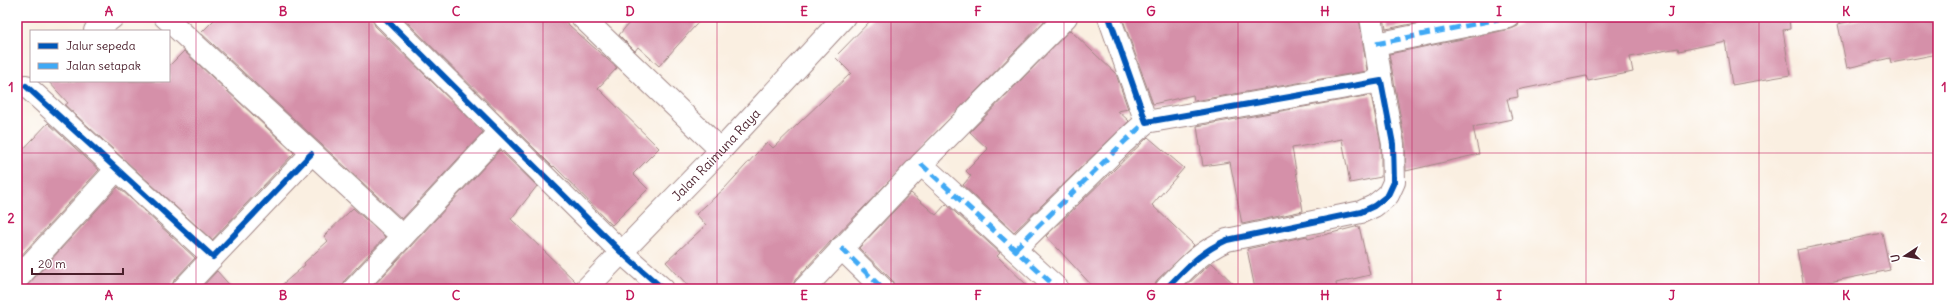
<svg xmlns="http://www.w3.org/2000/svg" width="1955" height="306" font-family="Delius,sans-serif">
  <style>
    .building { fill: #d590a9 }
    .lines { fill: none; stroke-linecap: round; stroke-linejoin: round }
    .minor-casing { stroke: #a28786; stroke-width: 24 }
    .minor { stroke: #fff; stroke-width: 22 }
    .quiet { stroke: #3fa9f5; stroke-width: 5; stroke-dasharray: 10 5; stroke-linecap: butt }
    .cycleway-casing { stroke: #fff; stroke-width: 8 }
    .cycleway { stroke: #0057b8; stroke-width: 6 }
    .grid { fill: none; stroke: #c2185b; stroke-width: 1; stroke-opacity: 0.55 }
    .labels { text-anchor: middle; stroke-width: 3; stroke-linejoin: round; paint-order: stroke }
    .street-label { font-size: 13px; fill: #4a1f2b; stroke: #fff }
    .neatline { fill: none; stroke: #c2185b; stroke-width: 1.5 }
    .grid-label { font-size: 13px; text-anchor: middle; font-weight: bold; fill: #c2185b }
  </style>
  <rect width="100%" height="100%" fill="#fff"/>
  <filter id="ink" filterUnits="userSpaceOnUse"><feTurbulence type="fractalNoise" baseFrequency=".025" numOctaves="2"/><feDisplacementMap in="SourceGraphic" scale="8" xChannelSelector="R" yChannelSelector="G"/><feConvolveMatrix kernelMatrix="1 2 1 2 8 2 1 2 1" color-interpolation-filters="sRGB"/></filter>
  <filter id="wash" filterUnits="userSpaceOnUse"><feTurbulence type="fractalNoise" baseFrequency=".012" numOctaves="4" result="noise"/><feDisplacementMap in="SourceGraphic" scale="16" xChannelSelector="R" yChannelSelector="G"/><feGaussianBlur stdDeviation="0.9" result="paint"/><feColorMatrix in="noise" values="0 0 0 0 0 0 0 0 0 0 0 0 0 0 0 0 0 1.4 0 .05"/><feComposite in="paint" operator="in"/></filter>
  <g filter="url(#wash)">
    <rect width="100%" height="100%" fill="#faefe1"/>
    <g id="blocks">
      <g class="building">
        <path d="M217 17H372L375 26 483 132 402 219 201 33Z"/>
        <path d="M402 17H560L617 68 598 88 659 148 633 174 648 189 612 225 554 166 553 167Z"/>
        <path d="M634 17H703L659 66 638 47 635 51 619 35Z"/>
        <path d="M874 17H1048L832 240 795 280 792 289H691L666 262 706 225 696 214 724 189 767 142 773 148 851 73 835 57Z"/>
        <path d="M1122 17H1359L1367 71 1194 101 1193 95 1153 104Z"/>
        <path d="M1384 17H1446L1386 29Z"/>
        <path d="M1521 17H1789L1790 29 1783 30 1790 75 1732 85 1725 41 1679 51 1678 48 1630 57 1633 72 1588 81 1586 76 1517 90 1518 97 1507 99 1512 119 1473 127 1479 154 1406 171 1405 142 1389 54 1511 29 1518 26Z"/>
        <path d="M1870 17H1938V54L1891 63 1890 58 1847 68 1838 24Z"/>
        <path d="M1070 30 1116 74 1128 109 1118 111 1129 121 1014 232 963 185 971 176 966 171 988 149 970 132Z"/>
        <path d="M184 51 294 153 212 240 65 105 68 103 48 81H169V66Z"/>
        <path d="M1371 95 1381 145V177L1350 183 1342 139 1292 148 1303 211 1242 224 1230 162 1203 166 1197 126Z"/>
        <path d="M48 123 99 170 17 260V156Z"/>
        <path d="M1148 137 1184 168 1152 205 1194 245 1157 280 1154 289H1095L1046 236Z"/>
        <path d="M500 150 537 186 511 219 576 282 574 289H371Z"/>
        <path d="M118 187 195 258 174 280 171 289H24Z"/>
        <path d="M911 193 936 215 946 204 1000 253 997 256 1031 289H895L892 280 859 248Z"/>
        <path d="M353 208 385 237 345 280 342 289H277L305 265 304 263 328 241 324 236Z"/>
        <path d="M1359 226 1370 275 1336 283 1337 289H1255L1247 249 1307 236 1308 239Z"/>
        <path d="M1882 233 1890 270 1804 287 1797 250Z"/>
        <path d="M1212 263 1239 289H1183L1202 271Z"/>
        <path d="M217 271 233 289H200Z"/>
      </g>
    </g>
  </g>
  <g filter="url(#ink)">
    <use href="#blocks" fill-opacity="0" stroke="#a28786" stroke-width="1"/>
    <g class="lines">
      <g class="minor-casing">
        <g id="minor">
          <path d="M165 17 402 236"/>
          <path d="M384 17 621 252 663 289"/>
          <path d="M582 17 721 150"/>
          <path d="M1109 17 1146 122 1381 81 1393 144 1394 182 1388 195 1374 206 1361 212 1227 240C1200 252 1186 268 1166 289"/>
          <path d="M1371 17 1381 81"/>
          <path d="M95 31 113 17"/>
          <path d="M1376 44 1509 17"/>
          <path d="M26 86 213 257 311 154"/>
          <path d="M921 164 1058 289"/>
          <path d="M841 248 883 289"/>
          <path d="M1015 249 1124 142 1146 122"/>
          <path d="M17 279 117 169"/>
          <path d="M183 289 213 257"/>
          <path d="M354 289 500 132"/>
          <path id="s1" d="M586 289 721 150 844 17"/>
          <path d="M804 289 921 164 1066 17"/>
        </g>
      </g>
      <use href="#minor" class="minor"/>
      <g class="quiet">
        <path d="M1376 44 1509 17"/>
        <path d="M921 164 1058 289"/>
        <path d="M841 248 883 289"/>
        <path d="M1015 249 1124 142 1146 122"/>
      </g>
      <g class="cycleway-casing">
        <g id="cycleway">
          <path d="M384 17 621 252 663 289"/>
          <path d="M1109 17 1146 122 1381 81 1393 144 1394 182 1388 195 1374 206 1361 212 1227 240C1200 252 1186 268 1166 289"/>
          <path d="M26 86 213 257 311 154"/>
        </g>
      </g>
      <use href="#cycleway" class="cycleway"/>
    </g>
  </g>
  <path class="grid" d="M196 17V289M369 17V289M543 17V289M717 17V289M891 17V289M1064 17V289M1238 17V289M1412 17V289M1586 17V289M1759 17V289M17 153H1938"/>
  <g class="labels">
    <g class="street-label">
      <text dy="5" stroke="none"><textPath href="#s1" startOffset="187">Jalan Raimuna Raya</textPath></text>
    </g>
  </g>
  <rect width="1955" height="306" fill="none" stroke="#fff" stroke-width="44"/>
  <rect x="30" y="30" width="140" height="52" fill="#ffffff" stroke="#b7a5aa"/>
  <rect x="38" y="43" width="20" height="6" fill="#0057b8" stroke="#b7a5aa"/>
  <text x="66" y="50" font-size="12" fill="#4a1f2b">Jalur sepeda</text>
  <rect x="38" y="63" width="20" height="6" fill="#3fa9f5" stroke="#b7a5aa"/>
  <text x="66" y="70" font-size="12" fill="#4a1f2b">Jalan setapak</text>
  <g transform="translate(1905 256) rotate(258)" stroke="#ffffff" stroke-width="3" paint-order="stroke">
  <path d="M0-3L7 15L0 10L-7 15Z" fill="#4a1f2b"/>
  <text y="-6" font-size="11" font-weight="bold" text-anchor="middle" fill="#4a1f2b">U</text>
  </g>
  <path d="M32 268v6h91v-6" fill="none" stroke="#4a1f2b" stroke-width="2"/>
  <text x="38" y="268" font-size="12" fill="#4a1f2b" stroke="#ffffff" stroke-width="3" paint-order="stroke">20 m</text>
  <rect x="22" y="22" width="1911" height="262" class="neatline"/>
  <g class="grid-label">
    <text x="109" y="16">A</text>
    <text x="283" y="16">B</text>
    <text x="456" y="16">C</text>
    <text x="630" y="16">D</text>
    <text x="804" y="16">E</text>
    <text x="978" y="16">F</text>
    <text x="1151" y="16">G</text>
    <text x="1325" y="16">H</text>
    <text x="1499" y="16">I</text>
    <text x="1672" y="16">J</text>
    <text x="1846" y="16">K</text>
    <text x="11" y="92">1</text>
    <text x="1944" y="92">1</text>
    <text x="11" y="223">2</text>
    <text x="1944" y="223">2</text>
    <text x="109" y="300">A</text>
    <text x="283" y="300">B</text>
    <text x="456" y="300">C</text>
    <text x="630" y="300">D</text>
    <text x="804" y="300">E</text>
    <text x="978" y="300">F</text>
    <text x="1151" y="300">G</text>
    <text x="1325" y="300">H</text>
    <text x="1499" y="300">I</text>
    <text x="1672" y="300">J</text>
    <text x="1846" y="300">K</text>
  </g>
</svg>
